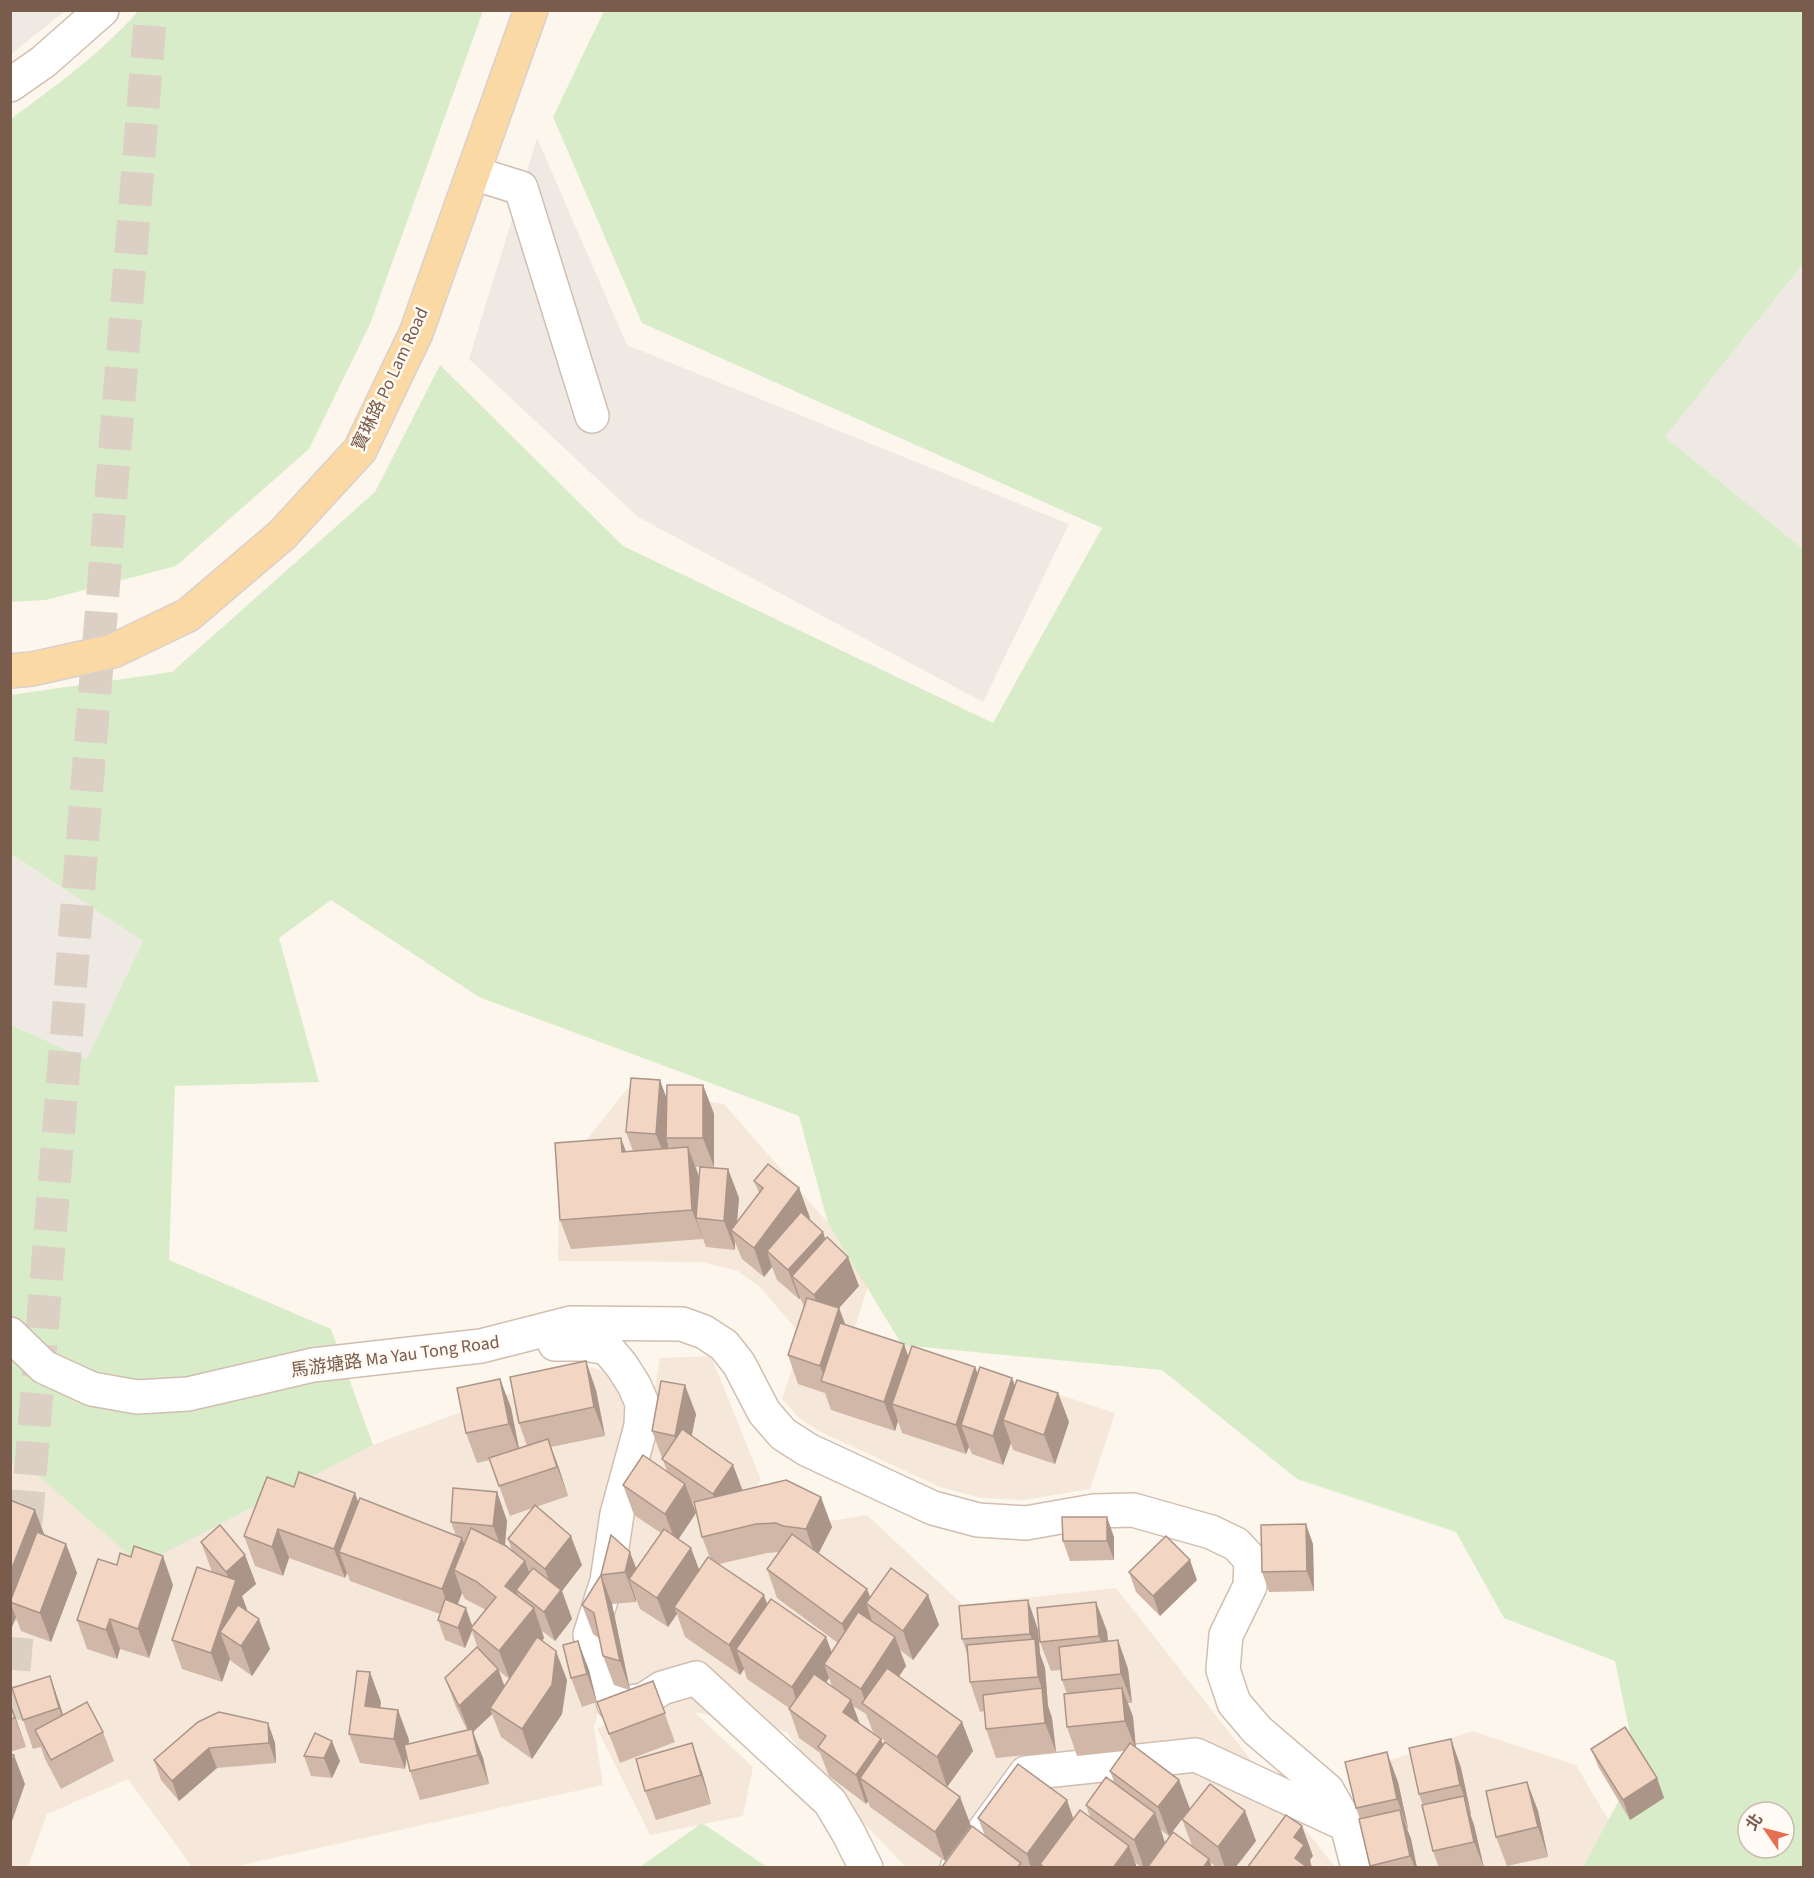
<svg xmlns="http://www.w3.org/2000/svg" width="1814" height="1878" font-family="'Source Sans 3','Noto Sans TC',sans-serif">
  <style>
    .residential { fill: #f5e8da }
    .industrial { fill: #efe9e4 }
    .green { fill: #d8ecc9; fill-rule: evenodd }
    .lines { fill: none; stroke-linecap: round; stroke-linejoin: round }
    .highway-tunnel { stroke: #dcd0c4; stroke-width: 33; stroke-dasharray: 33 16; stroke-linecap: butt }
    .minor-casing { stroke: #d1beb0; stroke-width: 36 }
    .major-casing { stroke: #dad1cd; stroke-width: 36 }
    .minor { stroke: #fff; stroke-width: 33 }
    .major { stroke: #fbd9a5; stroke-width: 33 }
    .wall { fill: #d1b7a8; fill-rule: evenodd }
    .shaded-wall { fill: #aa9588 }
    .building { fill: #f3d5c3; stroke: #aa9588; stroke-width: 1.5 }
    .labels { text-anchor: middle; stroke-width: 5; stroke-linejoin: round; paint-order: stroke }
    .street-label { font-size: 18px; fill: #7a5c4d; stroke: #fffaf3 }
  </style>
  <rect width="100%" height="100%" fill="#fdf6ec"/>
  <g class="residential">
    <path d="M627 1089 724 1104 872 1273 855 1327 1115 1413 1090 1489 1024 1500 982 1498 940 1487 819 1431 798 1417 782 1399 803 1337 761 1288 738 1271 701 1262 558 1261 559 1174Z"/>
    <path d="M711 1356 761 1480 723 1538 867 1515 963 1605 1116 1588 1335 1867H906L816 1774 787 1732 694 1712 753 1767 743 1816 650 1835 597 1729 652 1704 620 1696 595 1627 625 1545 660 1358Z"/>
    <path d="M583 1366 598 1369 615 1379 627 1407 603 1695 594 1727 603 1785 233 1867 193 1868 128 1779 47 1814 28 1867H11L10 1463 28 1467 141 1564 373 1445Z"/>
    <path d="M1472 1731 1576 1765 1629 1855 1570 1868 1372 1867 1347 1776Z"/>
  </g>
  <g class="industrial">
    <path d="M11 10H65V11L11 54Z"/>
    <path d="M537 138 627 345 1069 524 983 702 638 517 469 359Z"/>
    <path d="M1803 264V549L1665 437Z"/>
    <path d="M10 854 144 941 87 1059 11 1025Z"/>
  </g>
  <g class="green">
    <path d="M139 10 483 11 370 324 309 449 176 566 46 600 11 602V119C53 88 105 50 139 10Z"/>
    <path d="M604 11H1803V264L1665 437 1803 549V1867H1583L1637 1767 1615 1661 1504 1618 1456 1532 1297 1479 1162 1370 902 1345 828 1223 799 1116 479 997 331 900 279 938 319 1082 175 1086 169 1260 331 1329 373 1445 141 1565 28 1467 11 1463V1025L87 1059 143 941 11 854 10 695 172 672 375 492 440 365 623 546 993 723 1102 528 642 323 553 117ZM1748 1812H1784V1848H1748Z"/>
    <path d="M702 1823 767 1867H640Z"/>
  </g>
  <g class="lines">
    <path class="highway-tunnel" d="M10 1719 151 10"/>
    <g class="minor-casing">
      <g id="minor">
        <path d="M10 85 43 62 102 10"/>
        <path d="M473 173 521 188 592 416"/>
        <path d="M10 1334 44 1367 92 1389 137 1397 188 1394 313 1365 481 1346 571 1323 682 1324 704 1332 724 1345 739 1364 764 1412 783 1434 808 1450 933 1508 978 1520 1026 1523 1094 1511 1133 1510 1211 1532 1236 1544 1251 1560 1250 1586 1226 1635 1223 1670 1234 1703 1257 1730 1327 1790 1347 1825 1358 1868"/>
        <path d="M555 1344H586L607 1348 622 1366 634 1385 642 1403 641 1426 617 1514 607 1581 590 1635 600 1658 614 1704 644 1700 662 1688 696 1678 830 1802 849 1834 866 1868"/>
        <path d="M957 1868 1026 1773 1196 1755 1347 1825"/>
      </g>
    </g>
    <g class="major-casing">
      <path id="major" d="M10 671 32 669 113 651 188 615 282 535 360 450 416 333 531 10"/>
    </g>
    <use href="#minor" class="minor"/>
    <use href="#major" class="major"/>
  </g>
  <g class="wall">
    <path d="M703 1085 714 1114V1167H707L728 1169 739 1198 737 1222 759 1193 754 1181 799 1188 810 1218 809 1219 825 1239 859 1286 839 1308 845 1324 908 1356 975 1367 978 1375 1015 1386 1058 1393 1069 1422 1055 1464 1013 1450 1011 1443 1003 1465 972 1454 969 1447 966 1454 902 1433 898 1421 895 1431 831 1410 825 1393 798 1384 788 1355 804 1306 800 1298 799 1299 777 1280 772 1267 764 1277 742 1259 735 1242V1250L706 1247 703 1239 571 1249 560 1220 626 1152 633 1151 626 1132 666 1098ZM696 1167H700L699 1177Z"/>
    <path d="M500 1379 511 1408 519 1448 527 1446 519 1423 596 1390 605 1436 551 1447 568 1496 536 1507 582 1565 562 1591 572 1619 555 1641 542 1631 544 1638 542 1641 567 1680 562 1714 532 1759 501 1737 492 1714 473 1732 483 1758 489 1784 420 1800 410 1771 406 1757 405 1769 360 1763 349 1734 381 1702 380 1708 398 1710 409 1740 408 1744 467 1730 456 1707 445 1678 478 1649 472 1631 465 1648 445 1640 438 1620 440 1614 350 1581 347 1573 345 1578 289 1558 283 1576 255 1566 244 1536 355 1493 358 1503 456 1536 451 1522 497 1492 507 1521 505 1545 512 1551 508 1539 532 1508 510 1516 490 1460 477 1463 466 1433ZM462 1593 465 1599 486 1610 473 1626 458 1604ZM499 1671 509 1679 504 1686Z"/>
    <path d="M696 1414 691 1436 733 1465 742 1490 832 1527 819 1553 870 1597 928 1595 939 1625 913 1660 900 1650 906 1666 899 1676 962 1722 973 1751 947 1787 873 1732 866 1714 853 1706 860 1724 881 1739 883 1745 960 1797 971 1826 945 1861 870 1807 868 1801 866 1804 829 1776 820 1753 799 1738 789 1709V1708L747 1679 744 1669 740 1675 685 1637 677 1614 668 1627 640 1609 636 1599V1602L612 1604 630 1689 653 1681 675 1742 620 1763 597 1702 582 1707 571 1678 589 1670 597 1702 629 1690 614 1685 603 1656 600 1639 593 1634 582 1605 601 1575 636 1569 661 1533 634 1515 623 1485 667 1471 652 1431ZM692 1501 694 1503 702 1537 710 1558 699 1570 678 1539 696 1513ZM779 1552 767 1569 777 1598 838 1643 832 1652 767 1605 719 1564 767 1553ZM829 1678 832 1686 826 1682Z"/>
    <path d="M10 1500 35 1510 44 1535 66 1544 77 1573 51 1642 21 1631 16 1617 12 1627H10Z"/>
    <path d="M1114 1537V1560L1070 1561 1063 1541Z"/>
    <path d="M201 1542 245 1555 256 1584 242 1596 246 1610 270 1649 252 1676 231 1661 230 1659 222 1682 182 1669 172 1640 212 1572Z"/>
    <path d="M1313 1544 1314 1591 1269 1592 1262 1572Z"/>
    <path d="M1129 1572 1197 1580 1160 1616 1136 1592Z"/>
    <path d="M173 1585 149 1658 120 1649 117 1659 87 1649 77 1620Z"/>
    <path d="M1028 1600 1038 1630 1040 1654 1045 1668 1048 1706 1052 1718 1056 1752 996 1758 986 1729 984 1711 980 1712 970 1682 968 1656 962 1639Z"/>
    <path d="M1107 1631 1108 1641 1118 1640 1128 1669 1132 1703H1128L1133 1717 1136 1747 1179 1780 1190 1809 1169 1836 1161 1830 1165 1843 1146 1868H1143L1134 1862 1137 1868H941L985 1836 978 1818 1067 1800 1073 1819 1090 1817 1086 1805 1115 1784 1110 1771 1124 1751 1077 1756 1067 1727V1694L1062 1680 1061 1670 1051 1671 1040 1642Z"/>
    <path d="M50 1676 63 1715 103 1732 114 1761 61 1789 45 1759 41 1747 33 1749 23 1720Z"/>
    <path d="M10 1702 26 1747 10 1752Z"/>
    <path d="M268 1723 275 1743 276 1763 217 1768 179 1801 161 1780 154 1760Z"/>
    <path d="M315 1733 340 1761 332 1778 311 1776 304 1756Z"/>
    <path d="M1451 1739 1461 1768 1471 1814H1470L1474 1825 1484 1868H1439L1433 1851 1423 1805 1419 1794Z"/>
    <path d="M1591 1749 1657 1778 1664 1798 1630 1820 1599 1768Z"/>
    <path d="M702 1772 711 1804 656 1820 645 1791Z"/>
    <path d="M1398 1782 1408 1828 1407 1829 1411 1839 1417 1868H1370L1359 1819H1360L1356 1808Z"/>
    <path d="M1527 1782 1538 1811 1548 1857 1507 1866 1496 1837Z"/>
    <path d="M1245 1811 1256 1841 1235 1868H1217L1210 1862 1212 1868H1147L1192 1846 1182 1819Z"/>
  </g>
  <g class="shaded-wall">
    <path d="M660 1080 671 1110 666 1138 668 1144 667 1163 656 1134Z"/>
    <path d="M703 1085 714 1114V1167L703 1138Z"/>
    <path d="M621 1138 632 1168 622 1152Z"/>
    <path d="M688 1147 699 1177 696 1218 703 1239 692 1210Z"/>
    <path d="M728 1169 739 1198 736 1234 731 1230 735 1242V1250L724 1221Z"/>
    <path d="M799 1188 810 1218 777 1260 767 1251 772 1267 764 1277 754 1248Z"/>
    <path d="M823 1232 833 1261 792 1276 800 1298 799 1299 788 1270Z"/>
    <path d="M848 1257 859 1286 839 1308 850 1337 826 1382 820 1366 824 1324 814 1295Z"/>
    <path d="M904 1344 914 1373 892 1404 898 1421 895 1431 884 1402Z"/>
    <path d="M586 1361 596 1390 605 1436 594 1407Z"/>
    <path d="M975 1367 986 1396 961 1425 969 1447 966 1454 956 1425Z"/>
    <path d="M1012 1378 1023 1407 1003 1420 1011 1443 1003 1465 993 1436Z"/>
    <path d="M500 1379 511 1408 520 1454 509 1424Z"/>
    <path d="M685 1385 696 1414 686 1465 675 1436Z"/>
    <path d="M1058 1393 1069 1422 1055 1464 1044 1435Z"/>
    <path d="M548 1439 559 1468 568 1496 557 1467Z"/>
    <path d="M733 1465 744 1494 724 1523 713 1494Z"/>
    <path d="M685 1484 696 1513 676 1543 665 1514Z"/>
    <path d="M497 1492 507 1521 504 1555 493 1526Z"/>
    <path d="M355 1493 365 1522 339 1552 347 1573 345 1578 334 1549Z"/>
    <path d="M821 1497 832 1527 816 1558 806 1529Z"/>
    <path d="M35 1510 46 1539 10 1602V1573Z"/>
    <path d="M1107 1517 1114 1537V1560L1107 1541Z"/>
    <path d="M1306 1524 1313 1544 1314 1591 1307 1571Z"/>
    <path d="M278 1529 289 1558 283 1576 272 1547Z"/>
    <path d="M571 1536 582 1565 562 1591 572 1619 555 1641 544 1612 555 1598 545 1569Z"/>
    <path d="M462 1538 472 1567 454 1570 462 1593 452 1618 442 1589Z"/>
    <path d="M66 1544 77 1573 51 1642 40 1613Z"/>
    <path d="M691 1548 702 1577 674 1607 677 1614 668 1627 657 1598Z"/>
    <path d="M630 1552 641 1581 629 1579 636 1599V1602L625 1572Z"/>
    <path d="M245 1555 256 1584 242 1596 247 1609 235 1643 220 1632 230 1659 222 1682 211 1653 233 1590 226 1572Z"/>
    <path d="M163 1556 173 1585 149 1658 138 1629Z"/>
    <path d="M1190 1560 1197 1580 1160 1616 1153 1596Z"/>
    <path d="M525 1561 536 1591 516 1590 522 1607 505 1586Z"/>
    <path d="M601 1575 612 1604 630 1690 620 1661Z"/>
    <path d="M867 1589 875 1610 866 1603 873 1624 852 1653 842 1624Z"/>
    <path d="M764 1595 774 1624 736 1649 744 1669 740 1675 729 1645Z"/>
    <path d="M928 1595 939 1625 913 1660 903 1631Z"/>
    <path d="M1028 1600 1038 1630 1040 1654 1045 1668 1048 1706 1052 1718 1056 1752 1045 1723 1042 1689 1038 1677 1035 1648 1030 1634Z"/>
    <path d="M1096 1602 1107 1631 1110 1665 1099 1636Z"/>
    <path d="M10 1603 16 1617 12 1627 10 1624Z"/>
    <path d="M466 1608 473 1628H471L472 1631 465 1648 458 1628Z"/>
    <path d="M534 1608 544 1638 510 1680 499 1651Z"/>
    <path d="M110 1619 120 1649 117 1659 106 1630Z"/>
    <path d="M259 1619 270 1649 252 1676 241 1646Z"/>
    <path d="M826 1637 837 1666 824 1664 829 1678 802 1717 792 1687Z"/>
    <path d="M895 1637 906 1666 875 1712 867 1707 861 1689Z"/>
    <path d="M1118 1640 1128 1669 1132 1703 1121 1674Z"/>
    <path d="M578 1641 589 1670 597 1703 587 1674Z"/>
    <path d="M556 1651 567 1680 562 1714 532 1759 522 1729Z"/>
    <path d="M498 1669 509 1698 490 1708 492 1714 473 1732 483 1758 489 1784 459 1706Z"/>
    <path d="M370 1672 381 1702 376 1735 365 1706Z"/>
    <path d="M50 1676 60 1705 70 1737 59 1708Z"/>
    <path d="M1122 1688 1133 1717 1136 1750 1125 1721Z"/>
    <path d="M851 1700 862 1730 843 1712Z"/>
    <path d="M10 1702 26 1747 15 1718Z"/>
    <path d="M398 1710 409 1740 405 1769 394 1739Z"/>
    <path d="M962 1722 973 1751 947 1787 937 1757Z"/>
    <path d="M268 1723 275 1743 276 1763 269 1743Z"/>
    <path d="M881 1739 892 1768 860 1778 868 1801 866 1804 856 1775Z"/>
    <path d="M1451 1739 1461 1768 1471 1814 1460 1785Z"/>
    <path d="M332 1741 340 1761 332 1778 324 1758Z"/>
    <path d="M692 1743 702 1772 711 1804 701 1775Z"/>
    <path d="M209 1748 217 1768 179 1801 172 1781Z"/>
    <path d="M1387 1752 1398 1782 1408 1828 1397 1799Z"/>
    <path d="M14 1755 25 1784 10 1827V1766Z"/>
    <path d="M1657 1778 1664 1798 1630 1820 1623 1800Z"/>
    <path d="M1179 1780 1190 1809 1169 1836 1158 1807Z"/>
    <path d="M1527 1782 1538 1811 1548 1857 1538 1827Z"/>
    <path d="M1464 1796 1474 1825 1484 1868 1474 1842Z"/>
    <path d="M960 1797 971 1826 945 1861 935 1832Z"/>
    <path d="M1067 1800 1077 1830 1040 1864 1042 1868H1031L1027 1854Z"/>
    <path d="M1400 1810 1411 1839 1417 1868H1415L1410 1856Z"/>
    <path d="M1245 1811 1256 1841 1235 1868H1225L1218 1847Z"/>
    <path d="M1155 1813 1165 1843 1146 1868H1144L1134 1840Z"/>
    <path d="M1302 1826 1313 1856 1310 1860 1312 1868H1298L1295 1858 1294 1837Z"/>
    <path d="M1129 1846 1137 1868H1113Z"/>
    <path d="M1209 1859 1212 1868H1203Z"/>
  </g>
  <g class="building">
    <path d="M631 1078 660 1080 656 1134 626 1132Z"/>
    <path d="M667 1085H703V1138H666Z"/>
    <path d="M621 1138 622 1152 688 1147 692 1210 560 1220 555 1143Z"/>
    <path d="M768 1164 799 1188 754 1248 731 1230 763 1188 754 1181Z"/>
    <path d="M700 1167 728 1169 724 1221 696 1218Z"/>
    <path d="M801 1212 823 1232 788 1270 767 1251Z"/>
    <path d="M827 1237 848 1257 814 1295 792 1276Z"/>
    <path d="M807 1298 839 1308 820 1366 788 1355Z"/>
    <path d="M840 1323 904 1344 884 1402 821 1381Z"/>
    <path d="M912 1346 975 1367 956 1425 892 1404Z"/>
    <path d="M586 1361 594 1407 519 1423 510 1377Z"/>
    <path d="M980 1367 1012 1378 993 1436 961 1425Z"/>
    <path d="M500 1379 509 1424 466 1433 457 1388Z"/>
    <path d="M1017 1380 1058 1393 1044 1435 1003 1420Z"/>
    <path d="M661 1381 685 1385 675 1436 652 1431Z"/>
    <path d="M682 1429 733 1465 713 1494 662 1459Z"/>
    <path d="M548 1439 557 1467 499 1486 489 1458Z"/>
    <path d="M643 1455 685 1484 665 1514 623 1485Z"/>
    <path d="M299 1472 355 1493 334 1549 278 1529 272 1547 244 1536 267 1477 294 1487Z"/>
    <path d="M786 1480 821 1497 806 1529 783 1526 776 1523 756 1524 702 1537 694 1502Z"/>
    <path d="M453 1488 497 1492 493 1526 451 1522Z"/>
    <path d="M360 1498 462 1538 442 1589 339 1552Z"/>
    <path d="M10 1500 35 1510 10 1573Z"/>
    <path d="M535 1505 571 1536 545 1569 508 1539Z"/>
    <path d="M1062 1517H1107V1541H1063Z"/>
    <path d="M1306 1524 1307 1571 1262 1572 1261 1525Z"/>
    <path d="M220 1525 245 1555 226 1572 201 1542Z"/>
    <path d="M471 1528 506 1546 525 1561 505 1586 534 1608 499 1651 471 1628 496 1597 477 1582 454 1570Z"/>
    <path d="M664 1529 691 1548 657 1598 629 1579Z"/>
    <path d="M37 1532 66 1544 40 1613 10 1602Z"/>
    <path d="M792 1534 867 1589 842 1624 767 1569Z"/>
    <path d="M611 1535 630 1552 625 1572 601 1575 620 1661 603 1656 594 1613 582 1605 601 1575Z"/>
    <path d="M1166 1536 1190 1560 1153 1596 1129 1572Z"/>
    <path d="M134 1546 163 1556 138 1629 110 1619 106 1630 77 1620 98 1559 117 1565 120 1553 131 1557Z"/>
    <path d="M708 1557 764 1595 729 1645 674 1607Z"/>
    <path d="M197 1567 236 1580 211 1653 172 1640Z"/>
    <path d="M533 1568 561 1590 544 1612 516 1590Z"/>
    <path d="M891 1568 928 1595 903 1631 866 1603Z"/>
    <path d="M445 1599 466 1608 458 1628 438 1620Z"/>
    <path d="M771 1599 826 1637 792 1687 736 1649Z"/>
    <path d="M1028 1600 1030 1634 962 1639 959 1606Z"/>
    <path d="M1096 1602 1099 1636 1040 1642 1037 1608Z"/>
    <path d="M238 1605 259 1619 241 1646 220 1632Z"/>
    <path d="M858 1612 895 1637 861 1689 824 1664Z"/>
    <path d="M537 1637 556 1651 552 1685 522 1729 490 1708Z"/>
    <path d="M1035 1639 1038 1677 970 1682 967 1645Z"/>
    <path d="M1118 1640 1121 1674 1062 1680 1059 1647Z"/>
    <path d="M578 1641 587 1674 571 1678 563 1645Z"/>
    <path d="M477 1647 498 1669 459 1706 445 1678Z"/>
    <path d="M887 1668 962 1722 937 1757 862 1703Z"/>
    <path d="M357 1671 370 1672 365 1706 398 1710 394 1739 349 1734Z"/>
    <path d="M814 1674 851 1700 843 1712 881 1739 856 1775 818 1747 826 1736 789 1709Z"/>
    <path d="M50 1676 59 1708 23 1720 12 1688Z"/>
    <path d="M653 1681 665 1713 609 1734 597 1702Z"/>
    <path d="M1042 1688 1045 1723 986 1729 983 1695Z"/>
    <path d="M1122 1688 1125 1721 1067 1727 1064 1694Z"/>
    <path d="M87 1702 103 1732 51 1760 35 1730Z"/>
    <path d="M10 1704 15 1718 10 1719Z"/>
    <path d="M219 1712 268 1723 269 1743 209 1748 172 1781 154 1760 198 1722Z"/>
    <path d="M1625 1727 1657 1778 1623 1800 1591 1749Z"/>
    <path d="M472 1729 478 1755 410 1771 404 1745Z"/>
    <path d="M315 1733 332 1741 324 1758 304 1756Z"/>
    <path d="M1451 1739 1460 1785 1419 1794 1409 1748Z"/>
    <path d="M885 1742 960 1797 935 1832 860 1778Z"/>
    <path d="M692 1743 701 1775 645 1791 636 1759Z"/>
    <path d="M1130 1743 1179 1780 1158 1807 1110 1771Z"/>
    <path d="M1387 1752 1397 1799 1356 1808 1345 1762Z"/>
    <path d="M10 1754 14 1755 10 1766Z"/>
    <path d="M1018 1764 1067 1800 1027 1854 978 1818Z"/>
    <path d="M1106 1777 1155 1813 1134 1840 1086 1805Z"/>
    <path d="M1527 1782 1538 1827 1496 1837 1486 1791Z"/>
    <path d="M1210 1784 1245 1811 1218 1847 1182 1819Z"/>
    <path d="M1464 1796 1474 1842 1433 1851 1422 1805Z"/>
    <path d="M1080 1810 1129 1846 1113 1868H1045L1040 1864Z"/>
    <path d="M1400 1810 1410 1856 1370 1866 1359 1819Z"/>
    <path d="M1286 1815 1302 1826 1294 1837 1304 1845 1295 1858 1308 1868H1247Z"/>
    <path d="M972 1826 1021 1863 1017 1868H941Z"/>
    <path d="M1173 1832 1209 1859 1203 1868H1147Z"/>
  </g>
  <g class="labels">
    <g class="street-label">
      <text transform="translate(390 379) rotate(-65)" y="6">寶琳路 Po Lam Road</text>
      <text transform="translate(395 1356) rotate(-8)" y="6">馬游塘路 Ma Yau Tong Road</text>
    </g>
  </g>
  <rect width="1814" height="1878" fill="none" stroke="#7a5c4d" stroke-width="24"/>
  <g transform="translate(1766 1830) rotate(305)"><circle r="28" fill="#fffaf3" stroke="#cabbb1" stroke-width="1.5"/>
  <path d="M0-4.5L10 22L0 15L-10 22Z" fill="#e76f51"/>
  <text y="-9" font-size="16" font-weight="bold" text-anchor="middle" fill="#7a5c4d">北</text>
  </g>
</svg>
